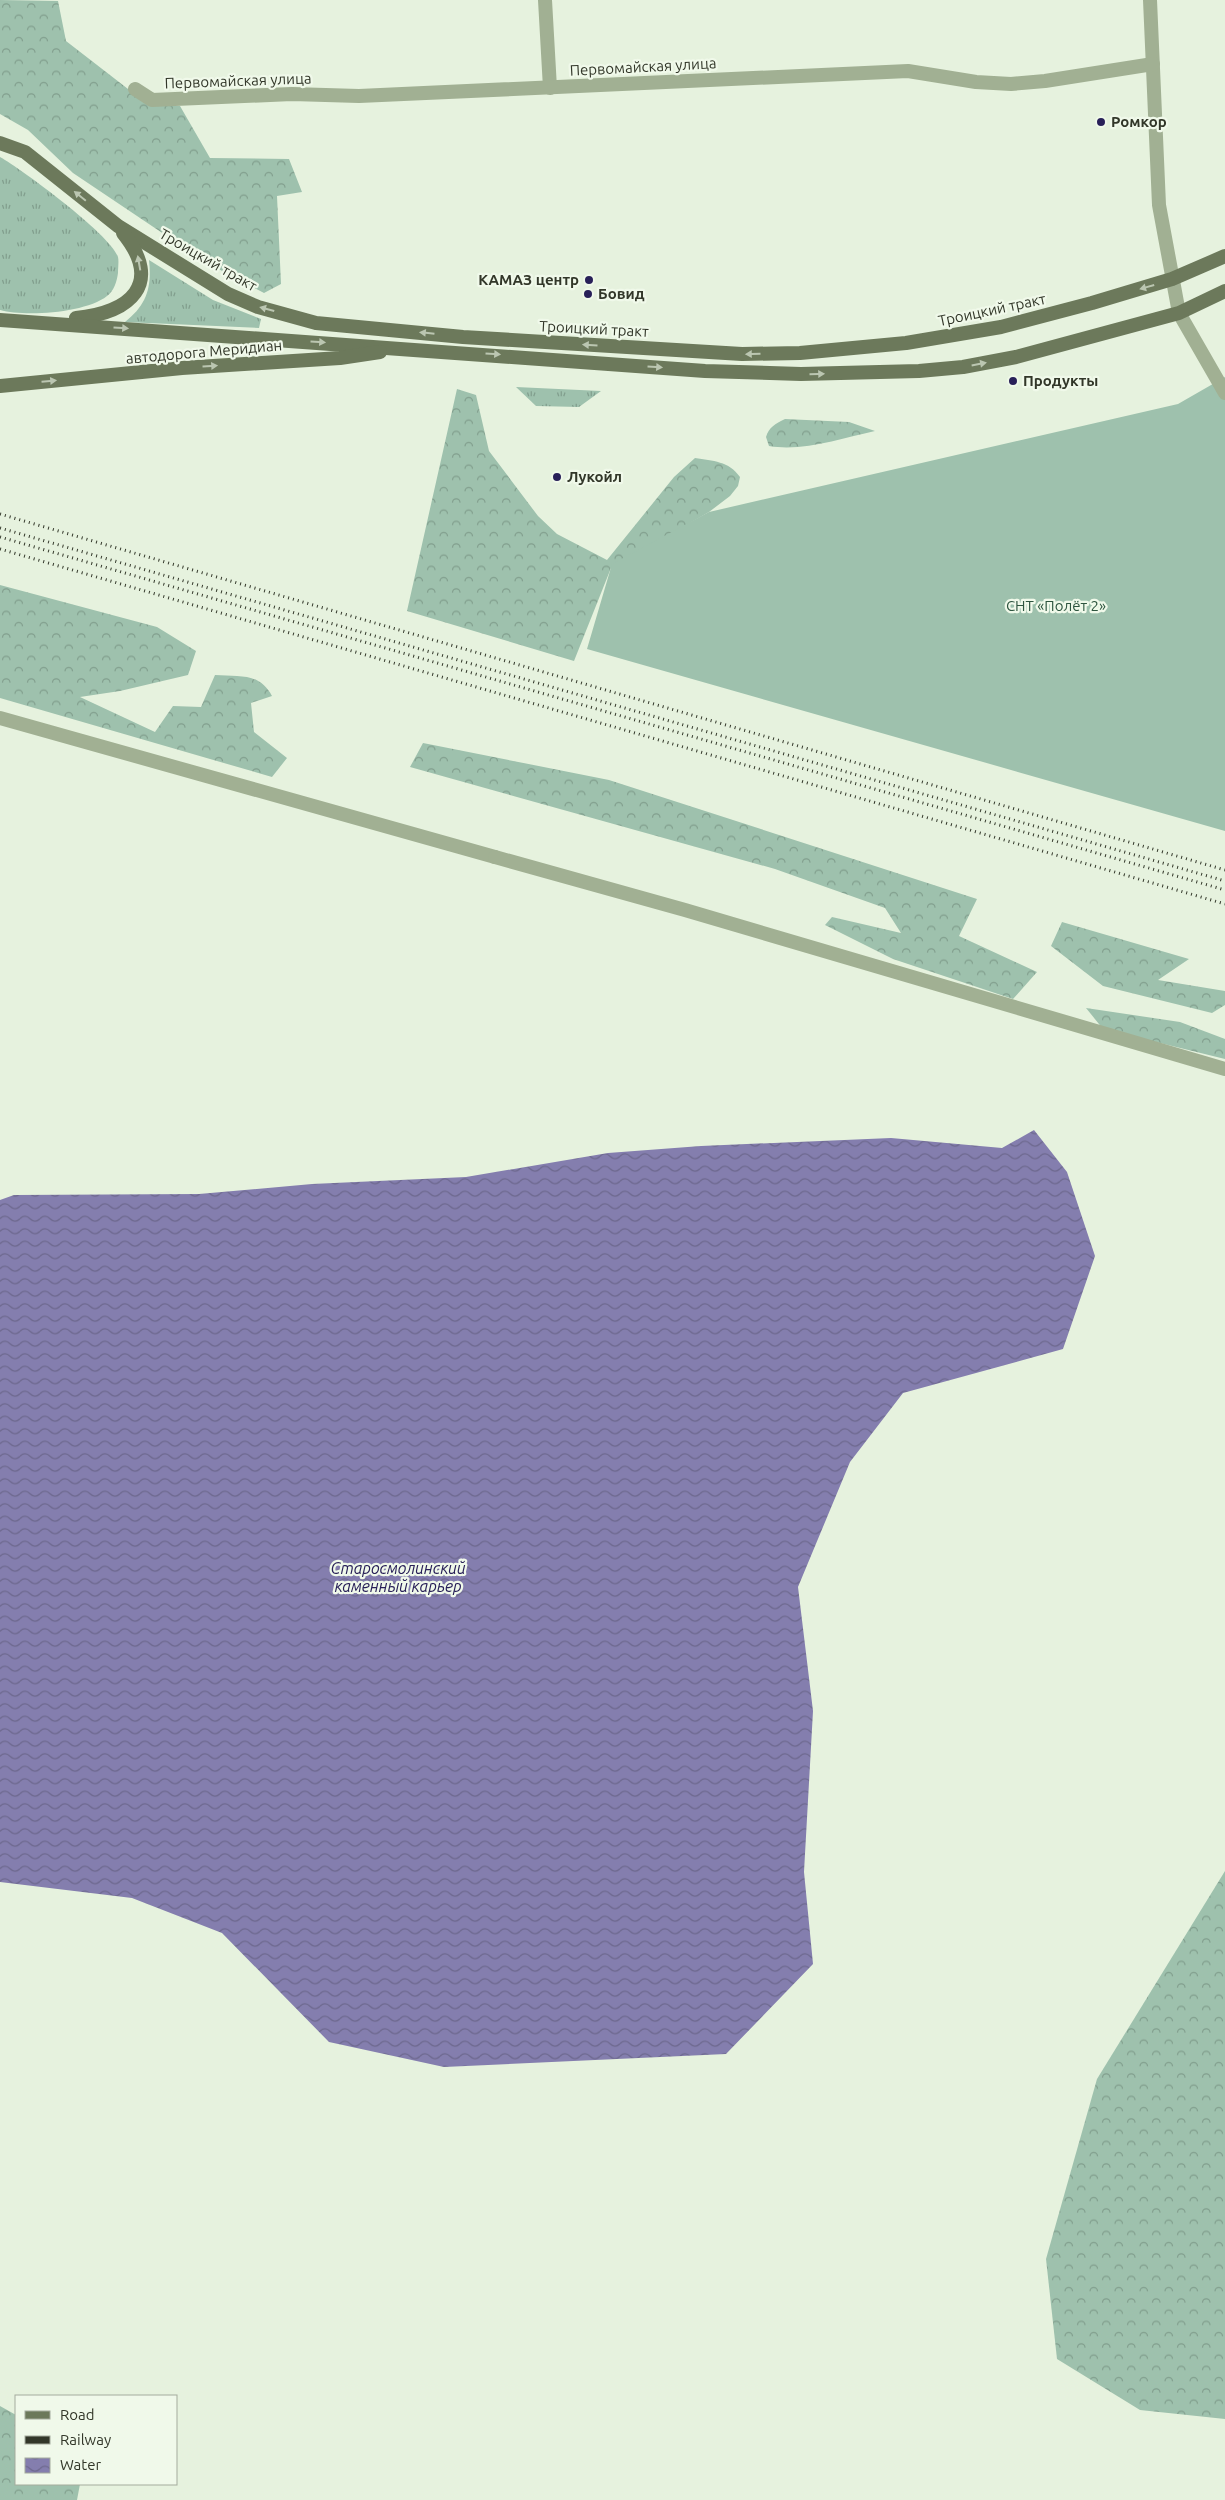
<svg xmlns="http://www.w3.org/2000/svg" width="1225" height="2500" font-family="Ubuntu,sans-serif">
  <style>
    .grass { fill: url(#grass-tufts) }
    .forest { fill: url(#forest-crowns) }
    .garden { fill: #9ec1ad }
    .water { fill: url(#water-waves) }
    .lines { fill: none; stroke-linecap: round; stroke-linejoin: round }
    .minor { stroke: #a1b093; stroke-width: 14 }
    .tertiary { stroke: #a1b093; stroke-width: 14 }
    .primary { stroke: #6c795b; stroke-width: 14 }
    .rail { stroke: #323729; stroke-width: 3; stroke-dasharray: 1 4; stroke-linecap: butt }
    .oneway { fill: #bbc6b1 }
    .poi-dot { fill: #282058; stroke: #f0f9ea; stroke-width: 2 }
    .labels { text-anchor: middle; stroke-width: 4.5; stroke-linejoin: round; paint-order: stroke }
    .street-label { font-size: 15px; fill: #323729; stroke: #f0f9ea }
    .poi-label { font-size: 15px; font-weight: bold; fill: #323729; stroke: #f0f9ea; text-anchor: start }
    .park-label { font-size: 15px; fill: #2e553f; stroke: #f0f9ea }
    .water-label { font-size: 16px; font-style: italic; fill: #282058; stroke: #f0f9ea }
  </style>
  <defs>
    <pattern id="grass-tufts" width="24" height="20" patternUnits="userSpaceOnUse" patternTransform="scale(1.25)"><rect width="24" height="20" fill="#9ec1ad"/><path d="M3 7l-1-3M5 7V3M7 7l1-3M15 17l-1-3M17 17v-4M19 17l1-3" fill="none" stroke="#819e8d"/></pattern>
    <pattern id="forest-crowns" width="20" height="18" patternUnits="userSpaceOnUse" patternTransform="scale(1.25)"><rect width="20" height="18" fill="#9ec1ad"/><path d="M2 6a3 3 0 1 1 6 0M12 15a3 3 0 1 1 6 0" fill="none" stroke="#819e8d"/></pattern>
    <pattern id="water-waves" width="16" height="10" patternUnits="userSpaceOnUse" patternTransform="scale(1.25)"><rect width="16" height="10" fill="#847eae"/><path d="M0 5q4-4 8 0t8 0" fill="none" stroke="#6d688e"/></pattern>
  </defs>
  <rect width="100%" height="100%" fill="#e6f2de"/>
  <g class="grass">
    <path d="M0 157C23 170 111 235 118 257 119 261 118 268 118 273 117 281 114 291 107 296 86 313 25 317 0 310Z"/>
    <path d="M149 260 213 300 261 319 259 328 125 322C147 305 152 287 149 260Z"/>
    <path d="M516 387 601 391 579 407 536 406Z"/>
  </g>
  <g class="forest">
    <path d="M0 0 58 1 66 41 150 106H180L210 158 289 159 302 192 277 196 281 284 264 293 207 263 73 173 28 130 0 114Z"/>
    <path d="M457 389 476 395 489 451 538 516 557 534 607 560 674 477 695 458C713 461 729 461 740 477L738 486 730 496 709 512 611 568 574 661 407 611Z"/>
    <path d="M785 419 849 422 875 431C842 438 803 452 769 446L766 437C769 427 775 424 785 419Z"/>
    <path d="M0 585 157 627 196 651 188 675 120 691 80 697 155 732 173 706 201 707 215 675C239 677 259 672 272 696L251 703 254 732 287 758 272 777 0 698Z"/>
    <path d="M423 743 609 780 977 899 959 936 1037 972 1013 999 893 959 825 925 832 917 901 933 885 908 775 869 410 767Z"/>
    <path d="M1062 922 1189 959 1158 980 1225 991V1005L1212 1013 1103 986 1051 946Z"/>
    <path d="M1086 1008 1180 1022 1225 1039V1059L1103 1029Z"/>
    <path d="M1225 1871V2419L1140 2410 1057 2359 1046 2259 1097 2079Z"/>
    <path d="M0 2406 16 2415V2484H80L77 2500H0Z"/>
  </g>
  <path class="garden" d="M1225 377V831L587 649 612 564 709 512 1178 404Z"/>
  <path class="water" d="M1034 1130 1067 1172 1095 1256 1063 1349 903 1393 850 1462 798 1587 813 1711 804 1872 813 1964 726 2054 444 2067 329 2042 222 1933 132 1898 0 1882V1200L14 1195 199 1194 312 1184 466 1177 608 1153 701 1146 891 1138 1002 1148Z"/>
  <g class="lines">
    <g class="minor">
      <path d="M545 0 550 88"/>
      <path d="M1150 0 1159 205 1179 313 1225 393"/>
      <path d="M135 89 152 100 292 94 359 96 908 71 976 82 1011 84 1045 81 1153 64"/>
      <path d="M0 718 495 857"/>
    </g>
    <path class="tertiary" d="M495 857 685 910 1225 1069"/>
    <g class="primary">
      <path d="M0 143 25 152 118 226 228 294 258 307 316 323 463 337 742 354 800 353 906 343 1001 327 1092 303 1172 279 1225 256"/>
      <path d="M76 318C130 313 164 284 123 233"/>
      <path d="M0 320 705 371 801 374 919 371 963 367 1016 357 1179 313 1225 291"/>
      <path d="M0 386 182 368 340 358 380 352"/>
    </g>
    <g class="rail">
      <path d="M0 514 1225 870"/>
      <path d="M0 528 1225 881"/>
      <path d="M0 537 1225 890"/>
      <path d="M0 549 1225 904"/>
    </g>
  </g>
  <defs><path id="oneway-solid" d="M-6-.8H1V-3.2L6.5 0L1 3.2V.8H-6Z" transform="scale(1.25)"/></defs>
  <g class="oneway">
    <use href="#oneway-solid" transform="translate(80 196) rotate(-141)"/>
    <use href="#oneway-solid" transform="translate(139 263) rotate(-100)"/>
    <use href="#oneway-solid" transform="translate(1147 287) rotate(164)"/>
    <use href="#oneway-solid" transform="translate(267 309) rotate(-165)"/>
    <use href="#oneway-solid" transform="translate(121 328) rotate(4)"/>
    <use href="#oneway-solid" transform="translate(427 333) rotate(-174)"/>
    <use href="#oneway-solid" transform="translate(318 342) rotate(4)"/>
    <use href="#oneway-solid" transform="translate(590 345) rotate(-177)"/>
    <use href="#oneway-solid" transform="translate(493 354) rotate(4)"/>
    <use href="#oneway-solid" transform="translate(753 354) rotate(179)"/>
    <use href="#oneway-solid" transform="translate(979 364) rotate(-11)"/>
    <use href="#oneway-solid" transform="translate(210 366) rotate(-4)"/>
    <use href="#oneway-solid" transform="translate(655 367) rotate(4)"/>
    <use href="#oneway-solid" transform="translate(817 374) rotate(-2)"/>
    <use href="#oneway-solid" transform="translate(49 381) rotate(-5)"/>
  </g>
  <g class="poi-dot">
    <circle cx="1101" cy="122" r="5"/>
    <circle cx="589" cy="280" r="5"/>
    <circle cx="588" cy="294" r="5"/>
    <circle cx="1013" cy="381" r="5"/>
    <circle cx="557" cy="477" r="5"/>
  </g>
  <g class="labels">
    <g class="street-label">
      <text transform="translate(643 67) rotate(-3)" y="5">Первомайская улица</text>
      <text transform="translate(238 81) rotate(-2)" y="5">Первомайская улица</text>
      <text transform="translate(208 260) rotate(30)" y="5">Троицкий тракт</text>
      <text transform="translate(992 310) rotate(-12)" y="5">Троицкий тракт</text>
      <text transform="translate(594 329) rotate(3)" y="5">Троицкий тракт</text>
      <text transform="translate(204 352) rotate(-5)" y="5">автодорога Меридиан</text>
    </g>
    <g class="poi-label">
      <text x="1111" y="127">Ромкор</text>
      <text x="579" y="285" text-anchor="end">КАМАЗ центр</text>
      <text x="598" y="299">Бовид</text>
      <text x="1023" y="386">Продукты</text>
      <text x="567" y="482">Лукойл</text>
    </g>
    <g class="park-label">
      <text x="1056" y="611">СНТ «Полёт 2»</text>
    </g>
    <g class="water-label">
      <text x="398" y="1574">Старосмолинский<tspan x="398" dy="18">каменный карьер</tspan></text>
    </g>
  </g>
  <rect x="15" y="2395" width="162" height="90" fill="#f0f9ea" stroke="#a4ab9d"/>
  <rect x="25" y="2411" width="25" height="8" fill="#6c795b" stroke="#a4ab9d"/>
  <text x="60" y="2420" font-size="15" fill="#323729">Road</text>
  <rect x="25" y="2436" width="25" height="8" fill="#323729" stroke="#a4ab9d"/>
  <text x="60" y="2445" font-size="15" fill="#323729">Railway</text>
  <rect x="25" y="2458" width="25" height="15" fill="url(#water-waves)" stroke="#a4ab9d"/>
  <text x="60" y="2470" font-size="15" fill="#323729">Water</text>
</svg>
